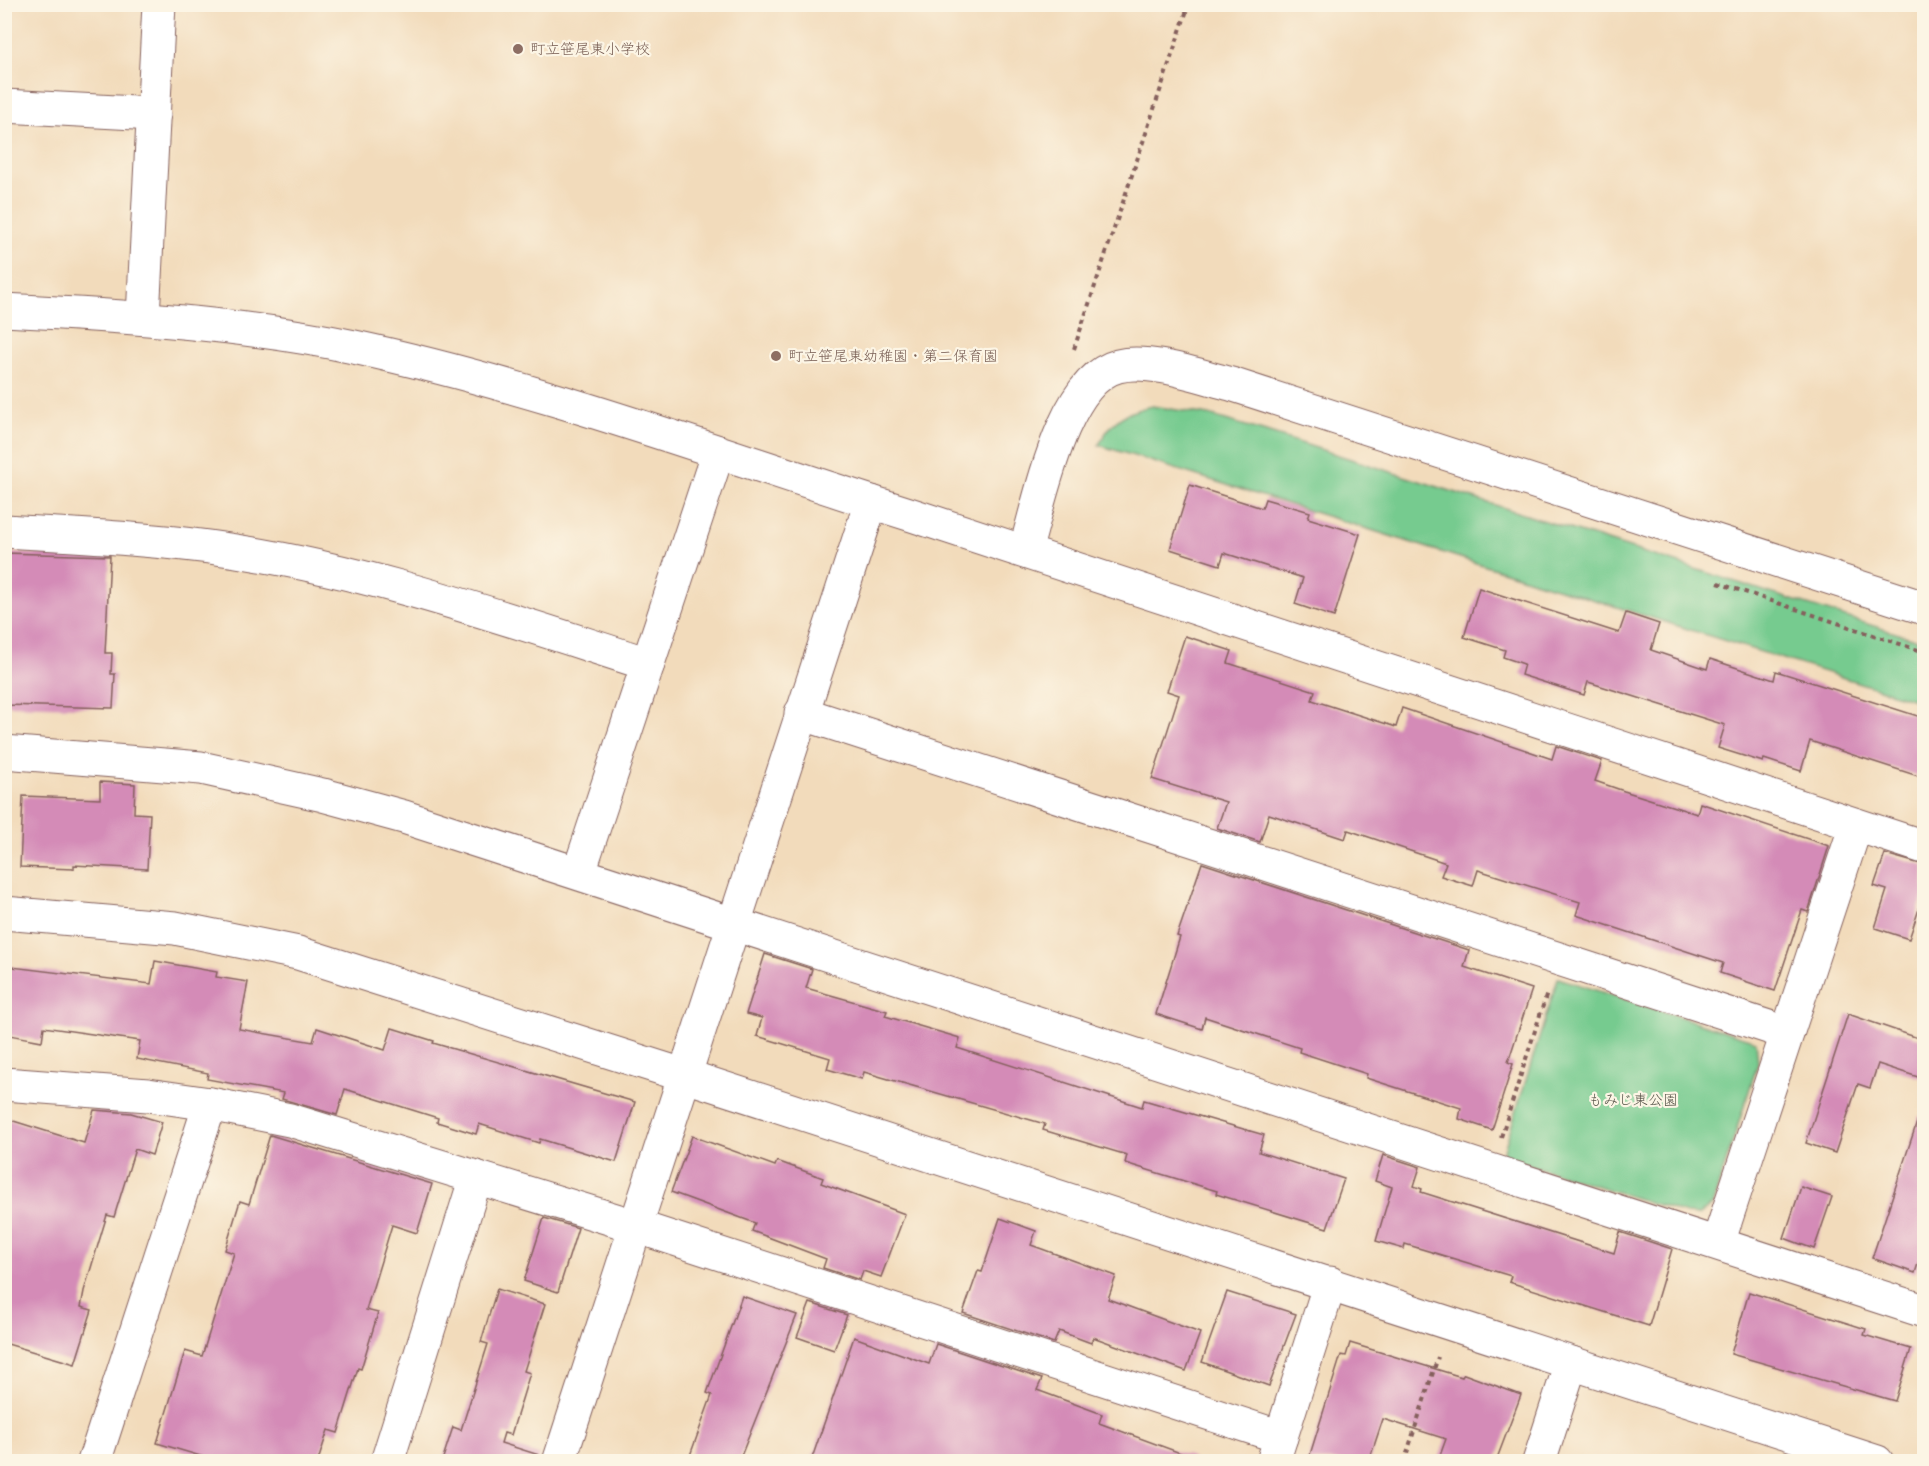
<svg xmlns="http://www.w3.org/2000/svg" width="1929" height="1466" font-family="'Shantell Sans','Klee One',sans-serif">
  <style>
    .green { fill: #76cb8f; stroke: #60755d; stroke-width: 1.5 }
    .building { fill: #d48bb7 }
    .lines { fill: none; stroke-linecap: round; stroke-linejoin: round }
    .minor-casing { stroke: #85615d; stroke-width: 35 }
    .path { stroke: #85615d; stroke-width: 4; stroke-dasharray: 4.5 4.5; stroke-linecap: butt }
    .minor { stroke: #fff; stroke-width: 33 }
    .education-dot { fill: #8d6e63; stroke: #fcf5e5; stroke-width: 2 }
    .labels { text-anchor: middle; stroke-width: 4.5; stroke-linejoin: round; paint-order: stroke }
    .education-label { font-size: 15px; fill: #785e54; stroke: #fcf5e5; text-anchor: start }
    .park-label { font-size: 15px; fill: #575349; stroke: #fcf5e5 }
  </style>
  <rect width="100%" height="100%" fill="#fcf5e5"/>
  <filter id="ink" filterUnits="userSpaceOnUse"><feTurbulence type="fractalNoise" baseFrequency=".0167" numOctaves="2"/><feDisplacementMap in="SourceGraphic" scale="12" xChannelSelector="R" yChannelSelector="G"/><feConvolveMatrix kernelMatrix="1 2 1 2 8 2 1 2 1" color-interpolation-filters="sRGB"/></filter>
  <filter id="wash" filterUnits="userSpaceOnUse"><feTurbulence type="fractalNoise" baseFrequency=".008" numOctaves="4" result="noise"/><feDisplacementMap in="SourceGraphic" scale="24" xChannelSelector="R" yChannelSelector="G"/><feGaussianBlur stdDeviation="1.35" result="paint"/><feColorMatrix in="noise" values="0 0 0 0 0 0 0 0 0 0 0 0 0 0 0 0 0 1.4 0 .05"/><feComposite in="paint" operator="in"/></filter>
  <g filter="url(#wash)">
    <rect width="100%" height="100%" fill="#f2dbbb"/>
    <g class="green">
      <path d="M1152 406 1209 415 1263 431 1924 642V703L1099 445C1110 421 1126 411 1152 406Z"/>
      <path d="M1558 978 1756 1041 1758 1063 1712 1206 1698 1215 1686 1214 1502 1156Z"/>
    </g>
    <g id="blocks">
      <g class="building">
        <path d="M1190 485 1262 508 1265 499 1310 512 1308 518 1360 534 1334 617 1295 604 1303 578 1224 553 1220 565 1170 549Z"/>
        <path d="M4 553 110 556 105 653H112L111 674H115L113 708 4 705Z"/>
        <path d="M1479 588 1619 633 1626 613 1659 624 1651 650 1707 669 1710 659 1774 680 1776 671 1924 718V778L1810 741 1801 771 1764 759 1763 762 1718 748 1725 725 1588 682 1584 695 1521 675 1524 664 1503 657 1505 650 1464 637Z"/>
        <path d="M1185 636 1232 651 1228 663 1315 691 1312 700 1396 727 1402 708 1552 759 1556 746 1602 761 1595 781 1624 791 1697 814 1700 803 1829 846 1808 912 1802 910 1775 991 1720 973 1723 963 1576 915 1580 902 1478 870 1473 886 1441 876 1446 863 1348 830 1345 839 1269 814 1260 842 1217 828 1226 802 1152 779 1179 695 1167 691Z"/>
        <path d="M100 782 135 784 134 813 150 814 147 869 74 865V869L20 867 23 796 100 799Z"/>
        <path d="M1885 854 1924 865V894L1909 939 1875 928 1887 890 1874 886Z"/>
        <path d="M1202 863 1469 950 1464 967 1532 989 1508 1062 1513 1064 1492 1130 1459 1119 1461 1108 1366 1078 1367 1074 1299 1052 1300 1048 1205 1017 1202 1029 1156 1014 1180 937 1177 936Z"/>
        <path d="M765 954 812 969 806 988 887 1011 885 1016 960 1038 957 1048 1142 1107 1144 1100 1264 1135 1259 1152 1344 1179 1327 1228 1216 1194 1217 1191 1125 1163 1127 1155 1043 1130 1045 1124 864 1072 862 1079 827 1069 830 1058 757 1036 762 1018 746 1014Z"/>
        <path d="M155 961 217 972 216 977 248 982 239 1029 313 1042 317 1028 385 1050 392 1028 434 1041 433 1043 635 1102 616 1162 540 1139 539 1143 479 1124 476 1134 437 1122 438 1118 345 1089 337 1115 282 1099 284 1093 207 1079 208 1073 137 1059 140 1041 44 1027 42 1041 4 1034V966L151 984Z"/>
        <path d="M1848 1014 1924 1040V1079L1878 1064 1870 1088 1858 1084 1835 1153 1806 1143Z"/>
        <path d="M94 1110 131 1113 162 1122 152 1155 135 1149 114 1217 107 1215 84 1291 81 1307 92 1310 75 1364 4 1343V1118L84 1143Z"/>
        <path d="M1919 1116 1924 1117V1245L1915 1273 1872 1258Z"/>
        <path d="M270 1135 432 1184 417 1233 392 1225 366 1310 378 1313 361 1369 358 1368 338 1433 328 1430 318 1461H217L157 1443 185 1351 202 1356 234 1253 225 1250 240 1201 249 1204Z"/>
        <path d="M692 1136 775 1166 777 1161 823 1178 821 1183 905 1214 881 1277 863 1271 860 1280 823 1268 826 1259 752 1231 755 1223 671 1192Z"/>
        <path d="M1383 1155 1420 1167 1414 1186 1422 1189 1421 1192 1614 1253 1620 1232 1672 1249 1649 1326 1509 1282 1511 1276 1405 1244 1404 1249 1376 1241 1392 1187 1375 1181Z"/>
        <path d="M1801 1187 1832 1197 1814 1249 1784 1238Z"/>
        <path d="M544 1218 578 1228 558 1292 524 1281Z"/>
        <path d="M1000 1218 1036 1231 1031 1245 1116 1276 1108 1299 1200 1333 1186 1371 1093 1337 1091 1343 1059 1331 1054 1343 963 1313 978 1271 982 1272Z"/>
        <path d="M497 1289 545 1304 524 1371 530 1373 511 1435 504 1433 501 1443 539 1455 538 1461H442L453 1427 461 1430 488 1344 481 1342Z"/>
        <path d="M1227 1292 1296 1314 1269 1386 1202 1362Z"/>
        <path d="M1749 1292 1866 1329 1864 1335 1911 1349 1895 1401 1731 1354Z"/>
        <path d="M742 1296 797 1315 739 1461H688L712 1395 707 1393Z"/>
        <path d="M810 1303 847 1315 834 1350 797 1337Z"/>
        <path d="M854 1337 929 1364 936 1344 1042 1379 1037 1390 1102 1414 1099 1423 1194 1458V1461H811Z"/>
        <path d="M1350 1343 1462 1377 1464 1374 1521 1395 1496 1461H1438L1446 1439 1383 1419 1369 1461H1308L1341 1355 1346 1356Z"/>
      </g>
    </g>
  </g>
  <g filter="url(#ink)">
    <use href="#blocks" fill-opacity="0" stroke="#85615d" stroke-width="1.5"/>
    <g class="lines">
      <g class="minor-casing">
        <g id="minor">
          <path d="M4 106 154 114"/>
          <path d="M4 310C121 316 239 323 354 347 544 388 727 457 912 515 1251 623 1586 738 1924 847"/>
          <path d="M143 317 159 4"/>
          <path d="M4 531C72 535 141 538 209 547 359 567 504 618 648 664"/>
          <path d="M1025 551C1040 502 1062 380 1118 366 1149 358 1200 376 1231 384L1924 608"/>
          <path d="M801 713 1787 1033"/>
          <path d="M4 752 201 768 323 795 404 817 1924 1311"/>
          <path d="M579 872 718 452"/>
          <path d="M4 913 175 928 298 953 683 1075 1877 1462"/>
          <path d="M4 1084 148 1095 210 1104 290 1120 635 1226 1281 1437"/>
          <path d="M1718 1243 1856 825"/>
          <path d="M94 1462 210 1104"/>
          <path d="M387 1462 476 1177"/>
          <path d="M559 1462 871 502"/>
          <path d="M1273 1462 1330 1283"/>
          <path d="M1539 1462 1571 1363"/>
        </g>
      </g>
      <g class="path">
        <path d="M1074 349 1189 4"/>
        <path d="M1718 583 1924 652"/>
        <path d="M1501 1137 1547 993"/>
        <path d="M1404 1462 1438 1357"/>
      </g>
      <use href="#minor" class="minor"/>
    </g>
  </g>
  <g class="education-dot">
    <circle cx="518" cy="49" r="6"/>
    <circle cx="776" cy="356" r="6"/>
  </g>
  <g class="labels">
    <g class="education-label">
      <text x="530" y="54">町立笹尾東小学校</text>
      <text x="788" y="361">町立笹尾東幼稚園・第二保育園</text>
    </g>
    <g class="park-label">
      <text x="1633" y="1105">もみじ東公園</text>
    </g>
  </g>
  <rect width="1929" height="1466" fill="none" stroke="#fcf5e5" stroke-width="24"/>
</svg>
